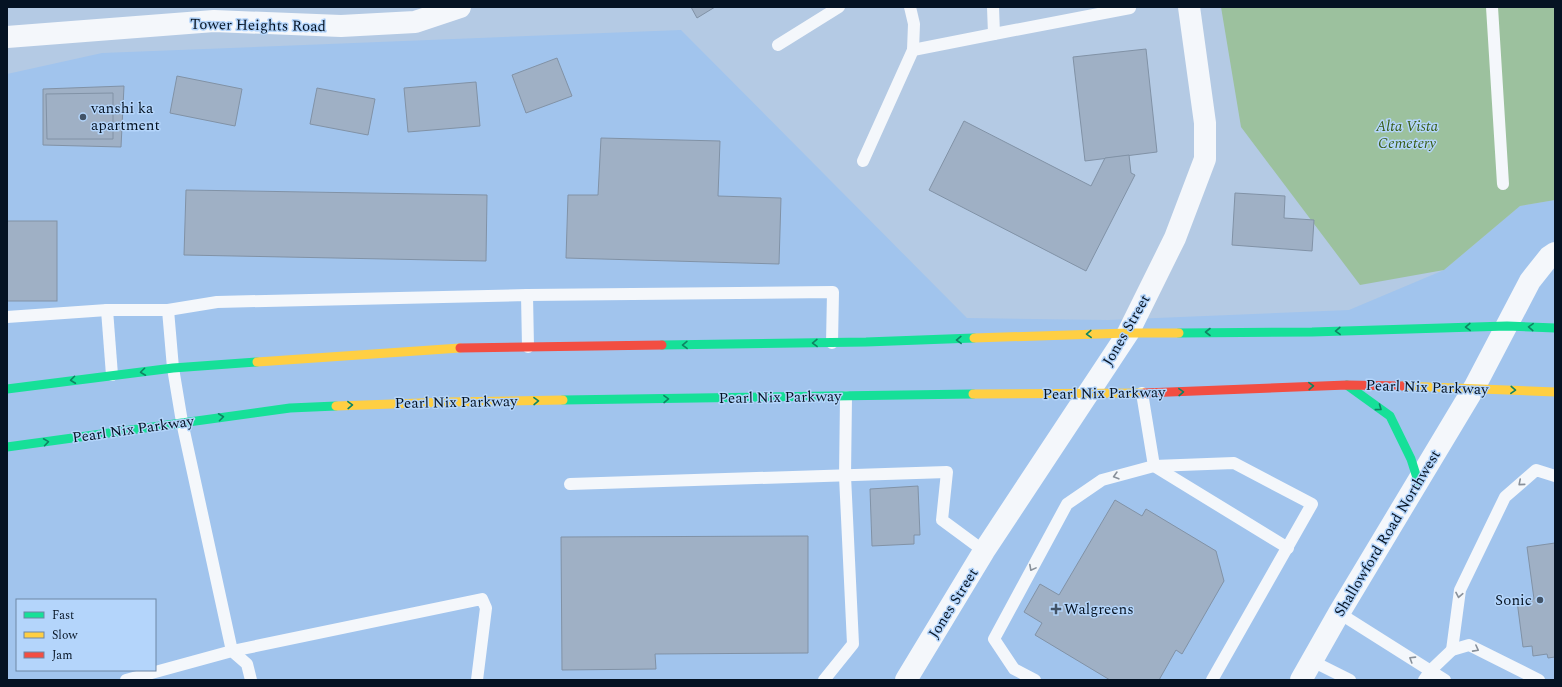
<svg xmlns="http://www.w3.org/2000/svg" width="1562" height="687" font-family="Spectral,serif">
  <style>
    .built { fill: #a1c4ed; fill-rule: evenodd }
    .green { fill: #9cc19e }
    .building { fill: #9fb0c5; stroke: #8192a6 }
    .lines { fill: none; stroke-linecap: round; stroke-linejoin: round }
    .lane { stroke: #f4f7fb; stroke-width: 12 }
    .street { stroke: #f4f7fb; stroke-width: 22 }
    .fast { stroke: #16e098; stroke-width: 9 }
    .slow { stroke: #ffcf43; stroke-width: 9 }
    .jam { stroke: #f24e42; stroke-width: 9 }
    .oneway { stroke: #0e8463 }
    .oneway2 { stroke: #88909a }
    .poi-dot { fill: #425367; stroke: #b4d5fb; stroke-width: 1.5 }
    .labels { text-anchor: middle; stroke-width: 3; stroke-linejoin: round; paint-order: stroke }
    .street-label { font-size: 15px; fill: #051323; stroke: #b4d5fb }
    .poi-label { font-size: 15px; fill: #051323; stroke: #b4d5fb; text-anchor: start }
    .park-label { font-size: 15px; font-style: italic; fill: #395d16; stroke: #b4d5fb }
  </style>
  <rect width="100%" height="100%" fill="#b4cae4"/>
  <path class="built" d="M681 30 967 318 1108 320 1349 310 1444 270 1520 206 1555 200V680H7V74L102 53ZM17 600H155V670H17Z"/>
  <path class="green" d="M1221 7H1555V200L1520 206 1444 270 1360 285 1241 127Z"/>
  <g class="building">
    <path d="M691 7H715L697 18Z"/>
    <path d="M1146 49 1157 152 1085 161 1073 57Z"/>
    <path d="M557 58 572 96 526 113 512 75Z"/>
    <path d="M177 76 242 89 235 126 170 113Z"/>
    <path d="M476 82 480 126 408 132 404 88Z"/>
    <path d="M124 86 121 147 43 145V89Z"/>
    <path d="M317 88 375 99 368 135 310 124Z"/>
    <path d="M113 93V139H47L46 94Z"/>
    <path d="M964 121 1091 186 1105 158 1129 155 1131 173 1135 175 1086 271 929 190Z"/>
    <path d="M601 138 720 141 718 196 781 198 779 264 566 258 568 195H598Z"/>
    <path d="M186 190 487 195 486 261 184 255Z"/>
    <path d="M1235 193 1285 196 1284 218 1314 220 1312 251 1232 245Z"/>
    <rect x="7" y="221" width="50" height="80"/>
    <path d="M918 486 920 535H914V544L872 546 870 489Z"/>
    <path d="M1115 500 1142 516 1146 509 1216 551 1224 581 1182 654 1176 650 1159 680H1110L1035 635 1042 623 1024 612 1040 584 1059 595Z"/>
    <path d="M808 536V653L655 654 656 669 562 670 561 537Z"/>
    <path d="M1555 543V657L1548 658 1547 654 1533 656 1532 646 1523 647 1517 601 1534 599 1527 547Z"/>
  </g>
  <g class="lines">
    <g class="lane">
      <path d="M1492 7 1503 184"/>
      <path d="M994 34 1130 8"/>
      <path d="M778 45 839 7"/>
      <path d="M913 50 994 34 993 7"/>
      <path d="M863 161 913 50 914 24 910 7"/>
      <path d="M527 295 833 292 832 343"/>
      <path d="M107 310 112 375"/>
      <path d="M168 310 173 368 182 422 232 651 482 599 486 608 477 680"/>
      <path d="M7 317 107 310H168L217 302 527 295 528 347"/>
      <path d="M1142 393 1154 466 1288 548"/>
      <path d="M570 484 947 472 942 520 984 551"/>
      <path d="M1339 613 1445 680"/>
      <path d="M1452 650 1460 590 1505 497 1536 470 1555 476"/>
      <path d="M1312 661 1350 680"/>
      <path d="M126 680 232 651 247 664 251 680"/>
      <path d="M824 680 853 644 845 476 846 397"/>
      <path d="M1035 680 1014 669 994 639 1067 504 1102 480 1154 466 1234 463 1312 504 1212 680"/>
      <path d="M1424 680 1430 671 1452 650 1469 645 1539 680"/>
    </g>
    <g class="street">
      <path d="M7 37 214 21 341 26 415 22 460 7"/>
      <path d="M906 680 984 551 1128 333 1175 238 1205 159V123L1189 7"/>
      <path d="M1301 680 1339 613 1474 388 1530 281 1549 257 1555 253"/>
    </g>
    <g class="fast">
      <path d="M1179 333 1312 332 1507 326 1555 328"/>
      <path d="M662 345 866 342 974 338"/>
      <path d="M1347 385 1390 416 1411 459 1418 481"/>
      <path d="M7 389 173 368 257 362"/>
      <path d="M563 400 973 394"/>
      <path d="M7 447 290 408 336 406"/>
    </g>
    <g class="slow">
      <path d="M974 338 1128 333H1179"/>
      <path d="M257 362 460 348"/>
      <path d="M1403 386 1555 392"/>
      <path d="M973 394 1144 393"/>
      <path d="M336 406 448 402 563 400"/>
    </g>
    <g class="jam">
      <path d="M460 348 662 345"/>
      <path d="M1144 393 1347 385 1403 386"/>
    </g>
  </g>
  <defs><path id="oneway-chevron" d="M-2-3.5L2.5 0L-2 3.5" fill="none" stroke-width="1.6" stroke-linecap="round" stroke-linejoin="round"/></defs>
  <g class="oneway">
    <use href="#oneway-chevron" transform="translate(1468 327) rotate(178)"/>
    <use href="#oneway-chevron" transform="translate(1531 327) rotate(-177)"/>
    <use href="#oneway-chevron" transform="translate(1338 331) rotate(178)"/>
    <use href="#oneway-chevron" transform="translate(1208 332) rotate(180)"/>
    <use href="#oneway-chevron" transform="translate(1089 334) rotate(178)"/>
    <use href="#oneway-chevron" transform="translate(959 340) rotate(178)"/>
    <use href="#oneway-chevron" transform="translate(815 343) rotate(179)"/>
    <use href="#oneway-chevron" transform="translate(685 345) rotate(179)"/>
    <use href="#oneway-chevron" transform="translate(143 372) rotate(173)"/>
    <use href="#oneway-chevron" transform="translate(73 380) rotate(173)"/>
    <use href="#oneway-chevron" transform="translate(1311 386) rotate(-2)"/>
    <use href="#oneway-chevron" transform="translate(1513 390) rotate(3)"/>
    <use href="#oneway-chevron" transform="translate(1181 392) rotate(-2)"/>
    <use href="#oneway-chevron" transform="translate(666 399) rotate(-1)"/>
    <use href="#oneway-chevron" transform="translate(536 401) rotate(-1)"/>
    <use href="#oneway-chevron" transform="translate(350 405) rotate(-2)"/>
    <use href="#oneway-chevron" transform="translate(1379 408) rotate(36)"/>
    <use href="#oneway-chevron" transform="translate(221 417) rotate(-7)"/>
    <use href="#oneway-chevron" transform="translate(46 442) rotate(-8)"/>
  </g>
  <g class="oneway2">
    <use href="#oneway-chevron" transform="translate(1116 476) rotate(164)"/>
    <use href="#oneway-chevron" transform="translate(1521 483) rotate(139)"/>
    <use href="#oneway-chevron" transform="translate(1032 568) rotate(118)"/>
    <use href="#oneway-chevron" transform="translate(1459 595) rotate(101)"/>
    <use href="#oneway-chevron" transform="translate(1476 649) rotate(28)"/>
    <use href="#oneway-chevron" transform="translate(1412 659) rotate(-148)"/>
  </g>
  <g class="poi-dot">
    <circle cx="83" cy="117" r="4"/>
    <circle cx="1540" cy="600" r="4"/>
    <path d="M1054 603h4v4h4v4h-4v4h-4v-4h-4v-4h4z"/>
  </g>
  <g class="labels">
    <g class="street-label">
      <text transform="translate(258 25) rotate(1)" y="5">Tower Heights Road</text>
      <text transform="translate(1126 330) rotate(-60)" y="5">Jones Street</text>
      <text transform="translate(1427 387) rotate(2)" y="5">Pearl Nix Parkway</text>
      <text transform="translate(1104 393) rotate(-1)" y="5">Pearl Nix Parkway</text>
      <text transform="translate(780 397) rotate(-1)" y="5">Pearl Nix Parkway</text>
      <text transform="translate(456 402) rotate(-1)" y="5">Pearl Nix Parkway</text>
      <text transform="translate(133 429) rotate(-8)" y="5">Pearl Nix Parkway</text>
      <text transform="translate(1387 533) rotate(-59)" y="5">Shallowford Road Northwest</text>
      <text transform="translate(953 603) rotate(-58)" y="5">Jones Street</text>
    </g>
    <g class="poi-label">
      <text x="91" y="113">vanshi ka<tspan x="91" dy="17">apartment</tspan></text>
      <text x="1532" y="605" text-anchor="end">Sonic</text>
      <text x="1064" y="614">Walgreens</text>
    </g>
    <g class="park-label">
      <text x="1407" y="131">Alta Vista<tspan x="1407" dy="17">Cemetery</tspan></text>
    </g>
  </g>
  <rect width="1562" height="687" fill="none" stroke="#051323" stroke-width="16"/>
  <rect x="16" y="599" width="140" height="72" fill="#b4d5fb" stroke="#6e87a5"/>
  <rect x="24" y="612" width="20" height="6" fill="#16e098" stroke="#6e87a5"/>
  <text x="52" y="619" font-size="12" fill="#051323">Fast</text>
  <rect x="24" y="632" width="20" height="6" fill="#ffcf43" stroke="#6e87a5"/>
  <text x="52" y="639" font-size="12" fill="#051323">Slow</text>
  <rect x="24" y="652" width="20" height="6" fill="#f24e42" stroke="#6e87a5"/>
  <text x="52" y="659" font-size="12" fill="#051323">Jam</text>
</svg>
